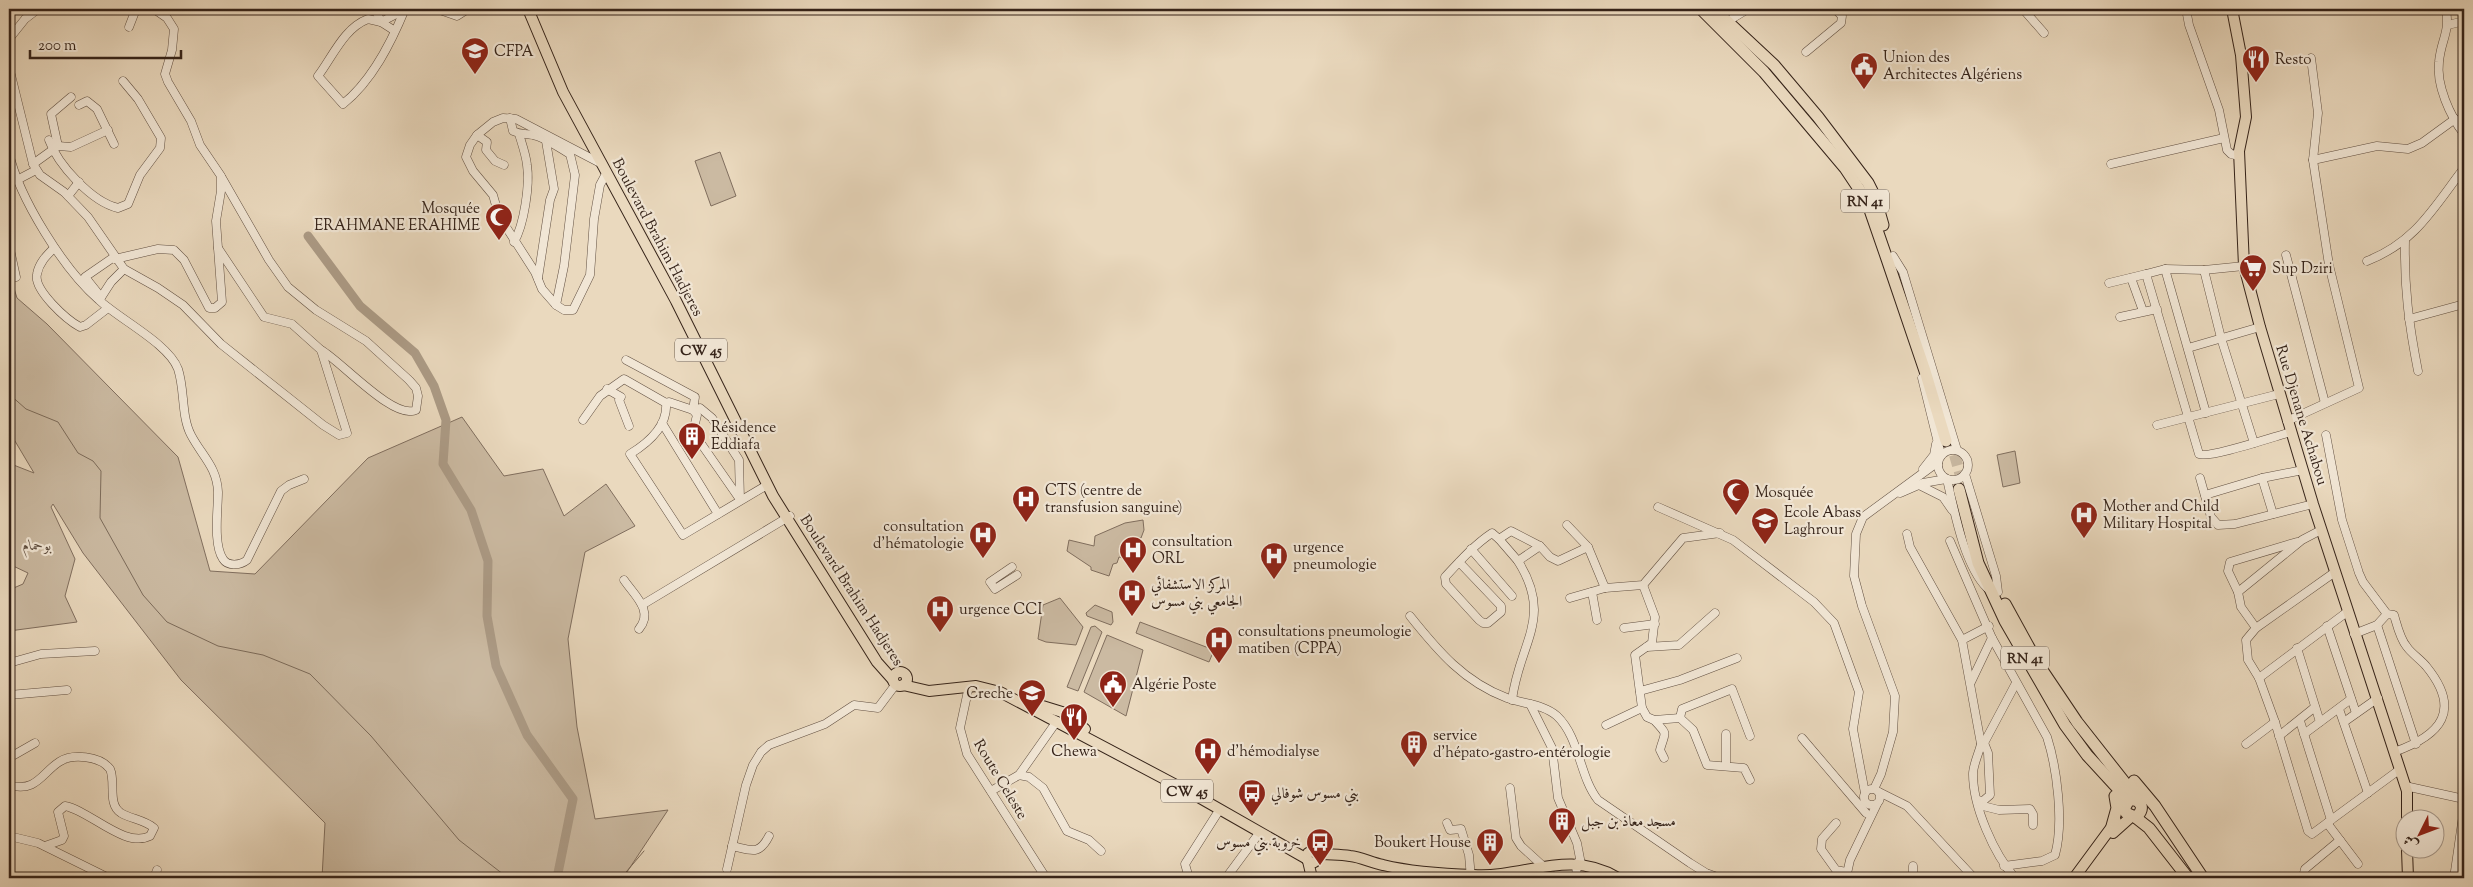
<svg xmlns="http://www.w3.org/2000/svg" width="2473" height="887" font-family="'Sorts Mill Goudy',Amiri,serif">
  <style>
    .green { fill: #cbbaa2; stroke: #806e5e }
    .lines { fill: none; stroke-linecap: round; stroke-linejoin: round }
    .stream { stroke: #7c6b5a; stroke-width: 1 }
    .river { stroke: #ac9b86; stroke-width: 9 }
    .highway-tunnel { stroke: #c6b59d; stroke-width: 11; stroke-dasharray: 11 5.5; stroke-linecap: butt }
    .minor-casing { stroke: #625042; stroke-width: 9 }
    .major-casing { stroke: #352319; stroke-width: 12 }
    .highway-casing { stroke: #352319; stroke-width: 13 }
    .minor { stroke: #f1e6d5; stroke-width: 8 }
    .major { stroke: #ead9be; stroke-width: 10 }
    .highway { stroke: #ead9be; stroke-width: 11 }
    .labels { text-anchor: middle; stroke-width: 4.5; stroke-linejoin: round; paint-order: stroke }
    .shield { fill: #f1e6d5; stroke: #6d5e51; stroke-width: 1 }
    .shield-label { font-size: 14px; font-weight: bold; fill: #352319 }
    .poi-label { font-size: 15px; fill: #352319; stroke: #f1e6d5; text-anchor: start }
    .street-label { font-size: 15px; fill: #352319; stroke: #f1e6d5 }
    .park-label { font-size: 15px; font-style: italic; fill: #5a493b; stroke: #f1e6d5 }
  </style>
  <rect width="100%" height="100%" fill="#ead9be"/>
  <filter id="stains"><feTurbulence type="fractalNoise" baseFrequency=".004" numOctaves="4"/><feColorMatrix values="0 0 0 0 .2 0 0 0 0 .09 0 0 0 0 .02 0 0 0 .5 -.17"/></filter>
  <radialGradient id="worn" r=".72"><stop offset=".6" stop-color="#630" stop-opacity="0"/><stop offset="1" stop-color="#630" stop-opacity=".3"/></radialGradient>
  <g class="green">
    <path d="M720 152 736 196 711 206 695 161Z"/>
    <path d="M9 272 17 298 47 324 178 457 210 571 255 574 368 458 462 417 504 476 543 469 564 516 606 484 635 526 585 552 568 639 577 727 595 819 668 810 623 878H322L325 823 181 680 83 553 53 504 51 507 75 559 65 596 77 622 9 631V590L23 584 28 573 9 564V453L11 457V464L34 473 9 431Z"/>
    <path d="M2015 451 2020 483 2003 487 1997 455Z"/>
    <path d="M1143 520 1144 530 1141 538 1130 540 1125 559 1119 557 1117 563 1113 564 1109 576 1091 570V567L1067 551 1069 540 1094 546 1095 536 1125 523Z"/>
    <path d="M1060 598 1083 627 1076 645 1046 642 1038 639 1043 605Z"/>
    <path d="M1095 605 1112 612 1113 622 1111 625 1087 616 1086 613Z"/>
    <path d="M1140 622 1214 650 1209 662 1136 633Z"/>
    <path d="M1095 626 1102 632 1078 691 1067 687 1091 627Z"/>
    <path d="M1107 635 1143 650 1126 716 1084 692Z"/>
    <path d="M1554 867V878H1493Z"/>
  </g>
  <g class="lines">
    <g class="stream">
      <path d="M9 394 26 409 58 422 78 453 93 461 101 471 100 518 143 595 167 622 218 646 263 655 310 674 371 736 459 840 508 878"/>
      <path d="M621 878 644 851"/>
    </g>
    <path class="river" d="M308 236 360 306 415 353 434 386 446 420 443 464 471 510 488 561 487 616 496 666 527 735 573 799 557 878"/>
    <path class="highway-tunnel" d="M1950 439 1964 488"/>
    <g class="minor-casing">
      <g id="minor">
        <path d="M375 9 381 22 404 10"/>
        <path d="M437 9 457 16 468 9"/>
        <path d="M2023 9 2044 33"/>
        <path d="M2186 9 2189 25 2219 110 2227 150 2231 154 2239 156"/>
        <path d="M2446 9C2450 34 2441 39 2439 62 2436 85 2450 116 2464 134"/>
        <path d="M1728 21 1748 9"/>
        <path d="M2448 25 2464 21"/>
        <path d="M129 27 136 9"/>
        <path d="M395 31 381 22 368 19C344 28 333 56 318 76L343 104C372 81 391 43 405 9"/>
        <path d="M9 39 25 19 38 9"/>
        <path d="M1806 52 1841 23 1842 16 1835 9"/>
        <path d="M10 71 33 164 40 175 64 192 88 217 124 269 158 288 183 305 221 344 323 425 339 435 347 433 321 350 292 324 264 317 218 248"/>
        <path d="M79 105 87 101 97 109 114 144"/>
        <path d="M510 118 513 131C521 135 525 133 533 135 545 137 559 148 570 154L575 175 564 266 556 305"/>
        <path d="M477 135 487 142 486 150 495 161 504 165"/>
        <path d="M49 140C58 165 92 202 118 208L128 204 140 175 160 148 161 138 138 99 123 81"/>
        <path d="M58 146 51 114 71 97"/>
        <path d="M9 153C19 198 64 270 99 300 119 319 169 344 178 369 185 390 181 416 191 435 202 456 217 467 218 492 218 510 213 544 223 559 228 567 241 565 247 560L281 491 289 485 304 479"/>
        <path d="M2313 160 2377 146 2408 149 2422 143 2455 119"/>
        <path d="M33 164 58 146 71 147 108 130"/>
        <path d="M602 164 516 119 503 118 493 122 477 135 470 145 466 157 473 171 493 195 499 216 535 272 542 289 556 305 564 310H573L590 275 594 219 600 185 607 172"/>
        <path d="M2111 164 2224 138"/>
        <path d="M222 178 269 260 288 287 316 310 366 341 409 380 416 388 418 396 416 410C394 421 340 360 321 350"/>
        <path d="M17 180 36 170"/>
        <path d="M68 196 79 182"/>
        <path d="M2405 240C2404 288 2409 325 2418 371"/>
        <path d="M514 242C524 225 530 185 527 165 526 155 522 144 519 134"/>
        <path d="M9 245 16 277"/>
        <path d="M54 248C46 256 39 263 37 274 33 290 67 320 80 327L86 325 108 308"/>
        <path d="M2286 255 2325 403"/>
        <path d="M1893 256 1903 272 1957 450"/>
        <path d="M115 259 158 249 174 250 184 260 209 308H215L222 302 216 221 221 191V176L200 145 191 121 168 82 165 74 172 50 174 29 167 18 154 9"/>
        <path d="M2367 261C2416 242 2434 207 2464 168"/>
        <path d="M2244 266 2204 270 2165 269 2146 274 2199 454C2208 459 2276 436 2291 432"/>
        <path d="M2165 269 2206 413"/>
        <path d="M2204 270 2221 338 2254 443"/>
        <path d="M538 278 550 200 554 189 546 141"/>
        <path d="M2131 278 2143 311"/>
        <path d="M2109 283 2146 274"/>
        <path d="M101 297 85 277 114 257"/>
        <path d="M100 299 111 282 124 269"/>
        <path d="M2120 317 2157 309"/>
        <path d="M2409 319 2464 304"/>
        <path d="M2188 348 2260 327"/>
        <path d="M626 360 695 397 693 410 700 408 712 418 739 460 740 500"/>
        <path d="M1922 378 1941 455"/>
        <path d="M607 389 621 397 619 400 629 426"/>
        <path d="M666 403 669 402 693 410 697 415 693 432 739 498"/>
        <path d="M583 420 600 396 624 379 666 403C668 426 648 443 630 454L683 535 767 485"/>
        <path d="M2287 421 2359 388 2329 265 2313 160 2318 113 2311 58"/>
        <path d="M662 423 718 514"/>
        <path d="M2157 425 2279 394"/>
        <path d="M2326 435 2342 520 2359 573 2363 582 2387 614 2394 615C2397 625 2400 639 2407 647 2412 654 2420 659 2426 666 2462 710 2442 735 2394 752"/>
        <circle cx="1953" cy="465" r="15"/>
        <path d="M1923 469 1934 455 1936 444"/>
        <path d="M1965 474 1996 576 1998 592"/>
        <path d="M2200 478 2211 517 2218 525 2235 524 2313 504"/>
        <path d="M2262 478 2273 514"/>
        <path d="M1947 479C1954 510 1964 565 1987 588"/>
        <path d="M1919 485 1943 497 1952 510"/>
        <path d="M1900 493 1923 483 1946 479"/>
        <path d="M2205 495 2262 478 2303 470"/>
        <path d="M1658 507 1733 540 1814 602 1834 623 1859 692 1853 729 1865 793"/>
        <path d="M1567 525 1588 547"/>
        <path d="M2321 530 2302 540 2238 592 2241 607 2256 628 2335 572"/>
        <path d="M1907 534 1910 547 1962 640 1981 744"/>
        <path d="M1499 539 1518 561"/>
        <path d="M1950 541 1992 638 2047 737C2057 768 2064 823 2055 855L2042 861 2004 866"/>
        <path d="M1471 549 1512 596"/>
        <path d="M1459 562 1501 606V612L1488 623H1483L1479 620 1446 584 1445 577C1459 562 1474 545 1492 533L1499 539 1511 531 1540 546"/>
        <path d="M1012 567 990 582 995 589 1017 575"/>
        <path d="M624 580C635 596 654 611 639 629"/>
        <path d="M1643 585 1655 617 1652 643 1635 655 1642 708 1647 717 1654 720 1680 718 1693 730 1707 765 1744 768 1750 780"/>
        <path d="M1592 592 1597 620"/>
        <path d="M2238 592 2228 571 2230 562 2297 542"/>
        <path d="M1570 598 1605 588"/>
        <path d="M642 605 790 516"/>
        <path d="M1410 616C1438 651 1464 682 1507 698 1523 704 1544 704 1557 716 1580 738 1579 776 1598 800L1690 863 1706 873 1720 878"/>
        <path d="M2377 625 2416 744"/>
        <path d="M2327 626 2356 713"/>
        <path d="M1624 628 1655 624"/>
        <path d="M2256 628 2246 640 2248 660 2259 678 2275 722 2308 831 2312 834 2399 770"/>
        <path d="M2354 634 2377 625 2387 614"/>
        <path d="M1962 640 1989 626"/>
        <path d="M1647 647 1679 645 1715 613"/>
        <path d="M2297 648 2320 722"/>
        <path d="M9 663 41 654 95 651"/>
        <path d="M2259 678 2347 612"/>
        <path d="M1971 682 1992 638"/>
        <path d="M969 686 960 728 967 754 1046 878"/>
        <path d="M1640 691 1680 680 1737 658"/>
        <path d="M9 695 67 690"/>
        <path d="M1512 700C1519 643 1554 618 1518 561L1540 546 1550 557 1558 561 1588 547 1605 588 1643 585 1683 538 1720 533"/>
        <path d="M1530 704 1552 748 1558 798 1577 843 1581 864"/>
        <path d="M2339 709 2368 793"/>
        <path d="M1680 718 1682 709 1732 689 1750 736"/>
        <path d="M1654 720C1669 736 1665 731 1660 750L1664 758"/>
        <path d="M2300 721 2331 820"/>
        <path d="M2344 722 2378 698"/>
        <path d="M1606 725 1642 708"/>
        <path d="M2304 734 2351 699"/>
        <path d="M2279 736 2315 707"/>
        <path d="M1802 738 1866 813"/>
        <path d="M2246 744 2275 722"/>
        <path d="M9 752 14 755 35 743"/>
        <path d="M1726 765V734"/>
        <path d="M1019 775 1057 721"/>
        <path d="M9 785C36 793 42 773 59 762 72 753 100 756 110 769 116 782 107 804 121 813 131 819 145 820 154 828L150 836C125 849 89 810 65 806L58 812 64 836 62 840 45 846"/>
        <path d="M2405 786 2464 799"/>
        <path d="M1510 788 1516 838 1521 846 1543 866"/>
        <circle cx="1872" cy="797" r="8"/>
        <path d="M1874 789 1881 774 1893 732 1895 696 1862 606 1854 576 1856 534 1863 517 1938 462"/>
        <path d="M991 791 1019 775 1029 777 1043 788 1067 831 1089 840 1101 851"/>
        <path d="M1879 792 1907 806 1974 878"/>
        <path d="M1977 800 1983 801 1990 795 1988 753 1984 743"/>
        <path d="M1979 805 1999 810 2030 809 2033 814V825"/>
        <path d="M1447 823 1450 830 1461 829 1469 855 1471 878"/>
        <path d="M1836 823 1822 839 1821 849 1836 870 1846 872"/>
        <path d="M2327 823 2358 864"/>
        <path d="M9 836 38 843 109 878"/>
        <path d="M732 846C751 850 759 856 769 836"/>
        <path d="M1913 866V878"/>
        <path d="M727 869 746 785 753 765 761 752 769 745 825 724 854 705 878 708 896 684"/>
        <path d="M154 878 157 870"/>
        <path d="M1189 878 1185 864 1220 809"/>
        <path d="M1226 878 1260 832"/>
        <path d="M1576 878 1577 863"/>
        <path d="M1846 878 1850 860 1877 804"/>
        <path d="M2015 878C1994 854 1973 807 1973 774 1973 765 1979 753 1981 744L1984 743 2016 683"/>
        <path d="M2308 878 2304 873 2305 869 2340 840"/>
        <path d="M2454 878 2464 809"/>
      </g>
    </g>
    <g class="major-casing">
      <g id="major">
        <path d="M528 9 563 92 676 301 773 496 877 662 893 680"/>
        <path d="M2232 9 2241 55 2246 117 2239 151 2244 266 2260 327 2313 504 2407 791V820"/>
        <circle cx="900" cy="679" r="7"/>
        <path d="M903 685 929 691 976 686 1000 692 1193 794 1307 859"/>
        <path d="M1036 704 1062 712 1085 729"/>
        <path d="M2113 833 2132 816"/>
        <path d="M2407 850 2408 878"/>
        <circle cx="1312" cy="857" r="5.5"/>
        <path d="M1316 853C1327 855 1338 854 1350 856 1361 857 1372 863 1383 865 1412 872 1443 874 1474 875 1526 878 1568 848 1618 878"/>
        <path d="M1308 861 1312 878"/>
        <path d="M2074 878 2116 821"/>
      </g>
    </g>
    <g class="highway-casing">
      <g id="highway">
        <path d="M1701 9 1764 72 1845 168 1859 189 1869 207 1887 259 1925 371 1946 441"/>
        <path d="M1714 9 1774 65 1818 117 1868 183 1875 197 1883 225"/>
        <path d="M1959 489 1978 563 2005 621 2065 725 2087 755 2122 793 2126 813 2135 817C2146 811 2142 798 2129 800L2125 807"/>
        <path d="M2005 604 2038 664 2077 722 2140 802"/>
        <path d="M2134 781 2155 806 2203 878"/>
        <path d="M2135 817 2149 828 2188 878"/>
        <path d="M2112 826 2117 808 2115 796"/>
      </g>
    </g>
    <use href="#minor" class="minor"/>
    <use href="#major" class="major"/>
    <use href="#highway" class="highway"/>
  </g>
  <defs>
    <g id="university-pin" transform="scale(1.4375)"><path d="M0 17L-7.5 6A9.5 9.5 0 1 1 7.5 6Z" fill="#8f2418" stroke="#f1e6d5"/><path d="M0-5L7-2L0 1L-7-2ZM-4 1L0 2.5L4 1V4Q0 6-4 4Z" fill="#fff"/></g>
    <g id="restaurant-pin" transform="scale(1.4375)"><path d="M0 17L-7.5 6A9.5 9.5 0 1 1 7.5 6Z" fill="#8f2418" stroke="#f1e6d5"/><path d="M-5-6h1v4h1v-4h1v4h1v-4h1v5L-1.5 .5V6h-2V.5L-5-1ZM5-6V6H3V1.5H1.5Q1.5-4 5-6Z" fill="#fff"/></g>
    <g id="civic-pin" transform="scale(1.4375)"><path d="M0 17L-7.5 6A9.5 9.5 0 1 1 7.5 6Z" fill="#8f2418" stroke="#f1e6d5"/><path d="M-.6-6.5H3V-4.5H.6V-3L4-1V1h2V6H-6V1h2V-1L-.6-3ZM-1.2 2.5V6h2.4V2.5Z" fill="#fff"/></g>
    <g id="mosque-pin" transform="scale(1.4375)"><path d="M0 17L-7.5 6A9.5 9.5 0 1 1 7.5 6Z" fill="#8f2418" stroke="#f1e6d5"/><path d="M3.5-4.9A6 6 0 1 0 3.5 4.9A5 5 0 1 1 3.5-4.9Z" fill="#fff"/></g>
    <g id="supermarket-pin" transform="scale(1.4375)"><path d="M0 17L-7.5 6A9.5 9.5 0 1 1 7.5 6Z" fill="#8f2418" stroke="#f1e6d5"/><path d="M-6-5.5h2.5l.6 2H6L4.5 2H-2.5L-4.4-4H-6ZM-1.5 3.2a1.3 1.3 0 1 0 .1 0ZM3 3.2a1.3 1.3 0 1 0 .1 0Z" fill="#fff"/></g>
    <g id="building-pin" transform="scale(1.4375)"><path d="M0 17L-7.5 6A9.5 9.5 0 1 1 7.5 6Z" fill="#8f2418" stroke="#f1e6d5"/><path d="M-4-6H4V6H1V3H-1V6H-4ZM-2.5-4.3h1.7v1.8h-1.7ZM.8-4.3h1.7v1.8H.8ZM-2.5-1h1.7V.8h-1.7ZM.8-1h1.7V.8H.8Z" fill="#fff"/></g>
    <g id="hospital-pin" transform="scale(1.4375)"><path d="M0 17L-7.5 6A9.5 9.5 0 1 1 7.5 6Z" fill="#8f2418" stroke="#f1e6d5"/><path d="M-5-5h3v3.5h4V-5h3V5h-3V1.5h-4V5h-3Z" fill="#fff"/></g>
    <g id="school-pin" transform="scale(1.4375)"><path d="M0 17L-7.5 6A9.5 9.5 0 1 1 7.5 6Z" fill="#8f2418" stroke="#f1e6d5"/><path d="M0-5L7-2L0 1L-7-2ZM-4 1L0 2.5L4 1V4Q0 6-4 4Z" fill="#fff"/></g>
    <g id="bus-pin" transform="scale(1.4375)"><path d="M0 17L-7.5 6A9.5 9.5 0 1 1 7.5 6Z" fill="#8f2418" stroke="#f1e6d5"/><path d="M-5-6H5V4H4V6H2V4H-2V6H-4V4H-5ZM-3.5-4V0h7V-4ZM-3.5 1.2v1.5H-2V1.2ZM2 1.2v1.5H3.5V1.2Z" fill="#fff"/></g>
  </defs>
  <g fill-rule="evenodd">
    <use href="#university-pin" x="475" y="51"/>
    <use href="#restaurant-pin" x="2256" y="59"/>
    <use href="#civic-pin" x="1864" y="66"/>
    <use href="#mosque-pin" x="499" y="217"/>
    <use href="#supermarket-pin" x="2253" y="268"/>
    <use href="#building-pin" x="692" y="436"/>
    <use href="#mosque-pin" x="1736" y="492"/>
    <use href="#hospital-pin" x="1026" y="499"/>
    <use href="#hospital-pin" x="2084" y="515"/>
    <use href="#school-pin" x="1765" y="521"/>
    <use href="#hospital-pin" x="983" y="535"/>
    <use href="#hospital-pin" x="1133" y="550"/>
    <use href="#hospital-pin" x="1274" y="556"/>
    <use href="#hospital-pin" x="1132" y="593"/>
    <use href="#hospital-pin" x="940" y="609"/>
    <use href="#hospital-pin" x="1219" y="640"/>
    <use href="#civic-pin" x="1113" y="684"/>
    <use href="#school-pin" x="1032" y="693"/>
    <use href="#restaurant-pin" x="1074" y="717"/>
    <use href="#building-pin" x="1414" y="744"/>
    <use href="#hospital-pin" x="1208" y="751"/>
    <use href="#bus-pin" x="1252" y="793"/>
    <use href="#building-pin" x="1562" y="821"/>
    <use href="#bus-pin" x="1320" y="842"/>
    <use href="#building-pin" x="1490" y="842"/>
  </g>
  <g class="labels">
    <g class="shield">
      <rect x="1841" y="189.5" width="48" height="23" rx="4"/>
      <rect x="675" y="338.5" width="52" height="23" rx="4"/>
      <rect x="2001" y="646.5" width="48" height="23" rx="4"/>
      <rect x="1161" y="779.5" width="52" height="23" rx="4"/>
    </g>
    <g class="shield-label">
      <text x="1865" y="206">RN 41</text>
      <text x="701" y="355">CW 45</text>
      <text x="2025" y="663">RN 41</text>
      <text x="1187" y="796">CW 45</text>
    </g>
    <g class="poi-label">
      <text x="494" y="56">CFPA</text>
      <text x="1883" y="62">Union des<tspan x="1883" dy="17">Architectes Algériens</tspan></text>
      <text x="2275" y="64">Resto</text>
      <text x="480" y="213" text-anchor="end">Mosquée<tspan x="480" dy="17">ERAHMANE ERAHIME</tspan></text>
      <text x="2272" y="273">Sup Dziri</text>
      <text x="711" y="432">Résidence<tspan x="711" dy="17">Eddiafa</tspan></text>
      <text x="1045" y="495">CTS (centre de<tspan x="1045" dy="17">transfusion sanguine)</tspan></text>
      <text x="1755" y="497">Mosquée</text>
      <text x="2103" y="511">Mother and Child<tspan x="2103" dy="17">Military Hospital</tspan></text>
      <text x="1784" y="517">Ecole Abass<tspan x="1784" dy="17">Laghrour</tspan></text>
      <text x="964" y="531" text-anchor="end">consultation<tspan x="964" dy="17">d'hématologie</tspan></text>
      <text x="1152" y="546">consultation<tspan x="1152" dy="17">ORL</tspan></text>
      <text x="1293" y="552">urgence<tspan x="1293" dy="17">pneumologie</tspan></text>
      <text x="1151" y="589">المركز الاستشفائي<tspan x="1151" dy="17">الجامعي بني مسوس</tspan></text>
      <text x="959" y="614">urgence CCI</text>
      <text x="1238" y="636">consultations pneumologie<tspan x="1238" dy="17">matiben (CPPA)</tspan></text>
      <text x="1132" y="689">Algérie Poste</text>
      <text x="1013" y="698" text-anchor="end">Creche</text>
      <text x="1433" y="740">service<tspan x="1433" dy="17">d'hépato-gastro-entérologie</tspan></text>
      <text x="1074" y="756" text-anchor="middle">Chewa</text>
      <text x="1227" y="756">d'hémodialyse</text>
      <text x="1271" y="798">بني مسوس شوفالي</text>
      <text x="1581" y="826">مسجد معاذ بن جبل</text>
      <text x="1301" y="847" text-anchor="end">خروبة بني مسوس</text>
      <text x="1471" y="847" text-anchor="end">Boukert House</text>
    </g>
    <g class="street-label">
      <text transform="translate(658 237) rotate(62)" y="5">Boulevard Brahim Hadjeres</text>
      <text transform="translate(2302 415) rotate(73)" y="5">Rue Djenane Achabou</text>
      <text transform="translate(852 590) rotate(57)" y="5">Boulevard Brahim Hadjeres</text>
      <text transform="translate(1001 779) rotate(59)" y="5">Route Celeste</text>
    </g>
    <g class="park-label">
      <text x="37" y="550">بوحمام</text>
    </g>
  </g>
  <rect width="2473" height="887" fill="none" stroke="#ead9be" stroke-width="30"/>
  <rect x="10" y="10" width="2453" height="867" fill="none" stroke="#352319" stroke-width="2.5"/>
  <rect x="15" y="15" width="2443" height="857" fill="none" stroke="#352319"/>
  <g transform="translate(2420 834) rotate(228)"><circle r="24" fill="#f1e6d5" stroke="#a6988a"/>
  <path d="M0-4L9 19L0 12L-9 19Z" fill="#8f2418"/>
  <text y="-8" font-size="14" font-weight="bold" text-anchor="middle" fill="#352319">ش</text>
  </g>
  <path d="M30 50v8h151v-8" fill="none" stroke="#352319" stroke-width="2.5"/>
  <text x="38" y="50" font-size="15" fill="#352319" stroke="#f1e6d5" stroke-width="4" paint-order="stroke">200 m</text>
  <rect width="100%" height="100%" filter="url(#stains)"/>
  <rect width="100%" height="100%" fill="url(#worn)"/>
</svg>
